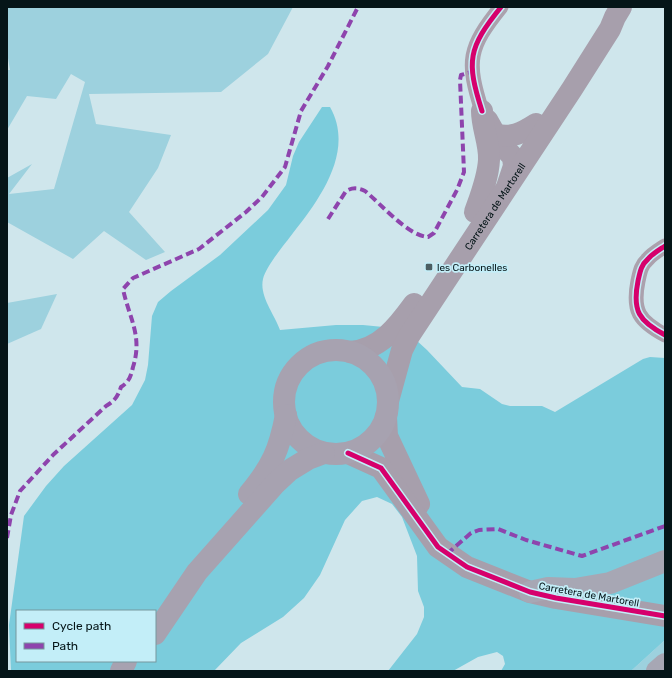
<svg xmlns="http://www.w3.org/2000/svg" width="672" height="678" font-family="Rubik,sans-serif">
  <style>
    .green { fill: #9dd1de }
    .forest { fill: #7bccdc; fill-rule: evenodd }
    .lines { fill: none; stroke-linecap: round; stroke-linejoin: round }
    .street { stroke: #aba1ad; stroke-width: 15 }
    .secondary { stroke: #a79fac; stroke-width: 22 }
    .primary { stroke: #a7a2b0; stroke-width: 22 }
    .highway { stroke: #a7a7b4; stroke-width: 22 }
    .quiet { stroke: #8e44ad; stroke-width: 4; stroke-dasharray: 8 4; stroke-linecap: butt }
    .cycleway-casing { stroke: #c3eef8; stroke-width: 8 }
    .cycleway { stroke: #d6006c; stroke-width: 5 }
    .poi-dot { fill: #4c5e62; stroke: #c3eef8; stroke-width: 1.5 }
    .labels { text-anchor: middle; stroke-width: 3.5; stroke-linejoin: round; paint-order: stroke }
    .street-label { font-size: 10px; fill: #051518; stroke: #c3eef8 }
    .poi-label { font-size: 10px; fill: #051518; stroke: #c3eef8; text-anchor: start }
  </style>
  <rect width="100%" height="100%" fill="#cfe6ec"/>
  <g class="green">
    <path d="M7 7H293L268 54 221 92 89 94 96 124 171 135 158 168 129 212 165 252 146 260 104 231 73 259 7 222V178L32 164 9 194 54 189 85 82 71 74 56 99 27 96 7 130V70H10L7 52Z"/>
    <path d="M57 294 41 329 7 344V303Z"/>
    <path d="M665 640V671H631Z"/>
  </g>
  <path class="forest" d="M322 107H330C355 151 320 199 293 233 285 244 266 266 263 279 259 296 275 315 280 330L336 325H363L404 329 427 350 462 387 480 389 502 404 510 406H542L555 412 643 359 650 357 665 358V640L631 671H501L505 664 503 656 497 652 478 657 453 671H388L417 634 424 617V607L418 591 417 556 402 517 392 504 377 497 362 501 345 520 320 575 304 598 283 617 241 643 214 671H11L9 625 24 516 46 486 64 466 132 405 145 380 148 365 152 316 158 302 171 291 220 255 268 210 286 185 293 156 299 142ZM17 611H155V661H17Z"/>
  <g class="lines">
    <g class="street">
      <path d="M482 111C466 61 468 48 501 7"/>
      <path d="M665 246C659 250 652 254 648 259 641 265 640 272 638 281 632 311 639 321 665 335"/>
    </g>
    <g class="secondary">
      <path d="M487 120 500 143 513 157 514 166 508 184"/>
      <path d="M494 134C511 139 522 133 536 124"/>
      <path d="M475 212C481 195 488 178 489 160 490 144 482 128 482 111"/>
      <path d="M350 352C380 350 398 326 414 304"/>
      <path id="s1" d="M388 401 402 350 409 336 572 89 610 29 615 17 621 7"/>
      <path d="M386 417 387 436 419 504"/>
      <path d="M348 453 381 468 438 547 467 567 530 592 556 598 665 616"/>
    </g>
    <g class="primary">
      <circle cx="336" cy="402" r="52"/>
      <path d="M249 494C272 466 279 451 286 415"/>
      <path d="M155 634 197 572 275 484 290 470 308 459 324 453"/>
      <path d="M121 671 126 661"/>
    </g>
    <g class="highway">
      <path d="M530 592 548 588 575 589 610 583 665 561"/>
      <path d="M657 671 665 664"/>
    </g>
    <g class="quiet">
      <path d="M328 219 346 191C353 187 359 188 365 191 380 203 408 236 428 237L434 233 457 190 464 172 460 80 461 75 471 72"/>
      <path d="M7 538 11 515 20 491 53 455 106 406C115 401 118 396 121 387 129 382 131 376 133 367 143 336 129 318 123 289L133 278 199 249 246 212 262 197 285 167 301 111 328 66 358 7"/>
      <path d="M447 554 471 533 479 530 498 529 526 540 582 556 665 526"/>
    </g>
    <g class="cycleway-casing">
      <g id="cycleway">
        <path d="M482 111C466 61 468 48 501 7"/>
        <path d="M665 246C659 250 652 254 648 259 641 265 640 272 638 281 632 311 639 321 665 335"/>
        <path d="M348 453 381 468 438 547 467 567 530 592 556 598 665 616"/>
      </g>
    </g>
    <use href="#cycleway" class="cycleway"/>
  </g>
  <rect class="poi-dot" x="425" y="263" width="8" height="8" rx="2"/>
  <g class="labels">
    <g class="street-label">
      <text dy="4" stroke="none"><textPath href="#s1" startOffset="224">Carretera de Martorell</textPath></text>
      <text transform="translate(589 594) rotate(10)" y="4">Carretera de Martorell</text>
    </g>
    <g class="poi-label">
      <text x="437" y="271">les Carbonelles</text>
    </g>
  </g>
  <rect width="672" height="678" fill="none" stroke="#051518" stroke-width="16"/>
  <rect x="16" y="610" width="140" height="52" fill="#c3eef8" stroke="#77979e"/>
  <rect x="24" y="623" width="20" height="6" fill="#d6006c" stroke="#77979e"/>
  <text x="52" y="630" font-size="12" fill="#051518">Cycle path</text>
  <rect x="24" y="643" width="20" height="6" fill="#8e44ad" stroke="#77979e"/>
  <text x="52" y="650" font-size="12" fill="#051518">Path</text>
</svg>
